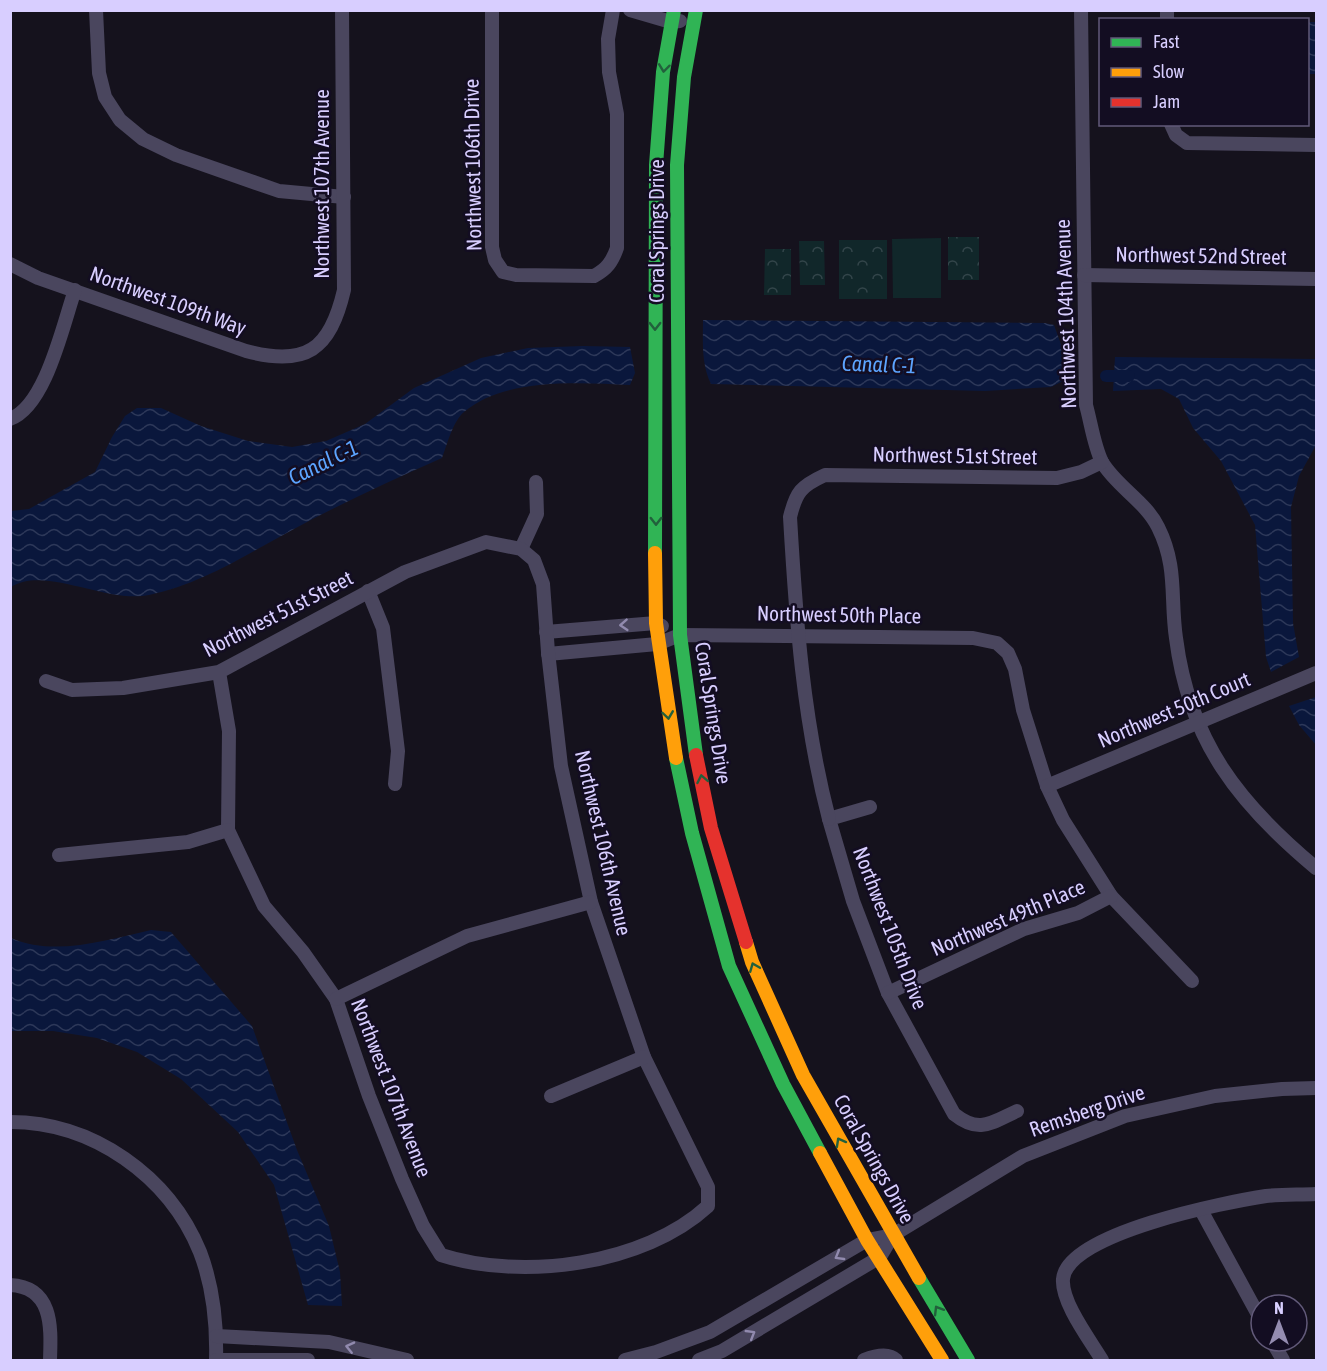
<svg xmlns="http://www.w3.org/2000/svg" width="1327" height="1371" font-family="'Asap Condensed',sans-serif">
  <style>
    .grass { fill: #11272a }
    .park { fill: url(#park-crowns) }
    .water { fill: url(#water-waves) }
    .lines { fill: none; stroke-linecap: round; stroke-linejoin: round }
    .canal { stroke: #0a173c; stroke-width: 12 }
    .street { stroke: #4a465e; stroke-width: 14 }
    .fast { stroke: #30b455; stroke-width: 14 }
    .slow { stroke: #ff9f0a; stroke-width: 14 }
    .jam { stroke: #e5322d; stroke-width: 14 }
    .oneway { stroke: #22603c }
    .oneway2 { stroke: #918aae }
    .labels { text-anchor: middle; stroke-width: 5; stroke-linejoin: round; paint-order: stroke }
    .street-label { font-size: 21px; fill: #d8ceff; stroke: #130d22 }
    .water-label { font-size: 22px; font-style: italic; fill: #5ca4ff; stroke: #130d22 }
  </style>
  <defs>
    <pattern id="park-crowns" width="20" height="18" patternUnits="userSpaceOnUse" patternTransform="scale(1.5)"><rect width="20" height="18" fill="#11272a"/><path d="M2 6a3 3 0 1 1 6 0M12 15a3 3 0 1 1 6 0" fill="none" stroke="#33454a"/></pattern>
    <pattern id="water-waves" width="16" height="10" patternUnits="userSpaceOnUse" patternTransform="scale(1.5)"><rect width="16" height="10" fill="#0a173c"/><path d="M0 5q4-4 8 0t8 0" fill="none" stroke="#2d3859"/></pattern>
  </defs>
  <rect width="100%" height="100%" fill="#15121d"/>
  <path class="grass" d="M941 238V298H893L892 239Z"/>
  <g class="park">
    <rect x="948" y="237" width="31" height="43"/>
    <rect x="839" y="240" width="48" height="59"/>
    <path d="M799 241H824L825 285H800Z"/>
    <path d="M765 249H791V295H764Z"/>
  </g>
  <g class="water">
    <rect x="1308" y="22" width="8" height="52"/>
    <path d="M703 320 1045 323 1054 325 1062 347 1067 379 1051 387 985 391 711 384C701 364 703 341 703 320Z"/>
    <path d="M583 346 630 347 635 373 630 385C579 383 505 377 464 412 453 421 447 445 442 458 392 480 342 503 294 529 247 554 202 584 149 595 107 604 45 565 11 587V511L29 509 95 472 112 437 125 416 137 408H161L201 426 248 441 292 447 326 441 365 424 414 388 481 358 528 348Z"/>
    <path d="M1115 357 1316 359V445L1299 476 1291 507 1293 623 1299 657 1271 672 1266 657 1255 525 1221 461 1193 428 1179 399 1161 389 1113 391Z"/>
    <path d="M1316 697V745L1299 725 1289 706Z"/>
    <path d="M151 930 171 932 252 1026 297 1150 329 1226 340 1272 342 1306 308 1305 274 1185 238 1132 181 1079 137 1052 97 1038 53 1031H11V938C55 957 106 940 151 930Z"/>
  </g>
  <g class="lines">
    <path class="canal" d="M1106 376H1129"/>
    <g class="street">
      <path d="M96 10 99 73 105 97 120 120 143 139 176 155 279 191 344 197"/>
      <path d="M492 10V247L495 260 503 272 516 275 594 276C607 269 612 262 617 248V114L609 72 608 39 613 10"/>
      <path d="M630 10 671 22 680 21"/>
      <path d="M1081 10 1086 405C1091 423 1094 446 1102 462 1116 486 1146 502 1158 527 1178 567 1170 598 1176 638 1189 741 1239 804 1316 868"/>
      <path d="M1167 10V20"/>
      <path d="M1171 124 1176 135 1187 143 1316 145"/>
      <path d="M10 264 38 278 246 351C306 367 330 350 344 290L342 10"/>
      <path d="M1084 275 1316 279"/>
      <path d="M10 419C46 406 63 324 75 290"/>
      <path d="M521 549 537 514 536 482"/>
      <path d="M368 591 383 628 398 751 395 784"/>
      <path d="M546 632 656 623 662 626"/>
      <path d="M548 654 657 644 680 635 973 638 997 643 1008 653 1015 669 1023 710 1047 786 1063 820 1111 896 1192 981"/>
      <path d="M46 681 72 690 123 688 219 672 405 572 486 542 521 549 534 560 543 584 548 652 561 766 591 902 644 1057 708 1187V1206C644 1265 522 1281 441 1255L423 1226 402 1179 369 1096 336 999 303 952 264 906 228 830 229 731 219 672"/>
      <path d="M1047 786 1316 673"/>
      <path d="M870 807 829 819 853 901 888 993 954 1114C979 1134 991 1123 1017 1111"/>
      <path d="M829 819C803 719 796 620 790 517 796 492 801 486 825 475L1057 478 1081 472 1102 462"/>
      <path d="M59 855 188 842 228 830"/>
      <path d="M888 993 1024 929 1078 913 1111 896"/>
      <path d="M336 999 467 936 591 902"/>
      <path d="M551 1096 644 1057"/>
      <path d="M10 1122C93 1122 169 1176 200 1252 213 1286 217 1324 216 1360"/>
      <path d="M1201 1210 1261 1320"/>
      <path d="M10 1285C54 1287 51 1329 50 1360"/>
      <path d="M216 1336 329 1342 407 1360"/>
      <path d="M1272 1341 1283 1360"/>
      <path d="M216 1360H308"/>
      <path d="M625 1360 656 1352 710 1332 867 1240 893 1235 1023 1156 1125 1116 1215 1096 1282 1089 1316 1088"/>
      <path d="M699 1360 722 1351 880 1257 893 1235"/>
      <path d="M864 1360C874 1356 888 1352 896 1360"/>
      <path d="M1102 1360C1090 1340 1061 1302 1063 1279 1067 1233 1227 1202 1266 1196 1283 1194 1300 1195 1316 1194"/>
    </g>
    <g class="fast">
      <path d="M696 10 684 77 677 165 680 635 696 755"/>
      <path d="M655 553 656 165 663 72 674 10"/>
      <path d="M676 758 692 833 729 966 783 1084 820 1153"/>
      <path d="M919 1278 968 1360"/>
    </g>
    <g class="slow">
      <path d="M655 553 656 623 676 758"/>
      <path d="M746 942 752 962 803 1075 919 1278"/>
      <path d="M820 1153 867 1240 942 1360"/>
    </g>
    <path class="jam" d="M696 755 711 828 746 942"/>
  </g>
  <defs><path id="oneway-chevron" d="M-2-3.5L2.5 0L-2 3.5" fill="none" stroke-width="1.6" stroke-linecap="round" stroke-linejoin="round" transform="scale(1.5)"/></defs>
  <g class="oneway">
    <use href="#oneway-chevron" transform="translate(664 68) rotate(97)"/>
    <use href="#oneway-chevron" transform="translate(655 326) rotate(90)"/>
    <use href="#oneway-chevron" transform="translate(656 521) rotate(90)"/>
    <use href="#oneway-chevron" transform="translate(668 715) rotate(82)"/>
    <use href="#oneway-chevron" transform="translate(702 779) rotate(-101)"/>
    <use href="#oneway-chevron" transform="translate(754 967) rotate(-112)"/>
    <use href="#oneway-chevron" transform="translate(840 1142) rotate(-119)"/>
    <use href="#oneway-chevron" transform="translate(938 1310) rotate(-121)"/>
  </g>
  <g class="oneway2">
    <use href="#oneway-chevron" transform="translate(624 625) rotate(176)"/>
    <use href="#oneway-chevron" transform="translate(839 1256) rotate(150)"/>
    <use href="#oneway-chevron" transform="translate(751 1334) rotate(-31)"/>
    <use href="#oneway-chevron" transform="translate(350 1347) rotate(-167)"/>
  </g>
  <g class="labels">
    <g class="street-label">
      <text transform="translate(473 165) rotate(-91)" y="7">Northwest 106th Drive</text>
      <text transform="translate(322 184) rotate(-90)" y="7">Northwest 107th Avenue</text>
      <text transform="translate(657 231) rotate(-90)" y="7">Coral Springs Drive</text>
      <text transform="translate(1201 256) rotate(1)" y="7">Northwest 52nd Street</text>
      <text transform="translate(168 301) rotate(20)" y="7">Northwest 109th Way</text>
      <text transform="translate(1066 314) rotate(-92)" y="7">Northwest 104th Avenue</text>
      <text transform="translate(955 456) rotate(1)" y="7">Northwest 51st Street</text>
      <text transform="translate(278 614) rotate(-27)" y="7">Northwest 51st Street</text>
      <text transform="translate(839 615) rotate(1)" y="7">Northwest 50th Place</text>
      <text transform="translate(1174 710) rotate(-23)" y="7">Northwest 50th Court</text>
      <text transform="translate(713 713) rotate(81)" y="7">Coral Springs Drive</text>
      <text transform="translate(603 843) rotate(77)" y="7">Northwest 106th Avenue</text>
      <text transform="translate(1008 918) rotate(-23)" y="7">Northwest 49th Place</text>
      <text transform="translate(890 928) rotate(69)" y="7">Northwest 105th Drive</text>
      <text transform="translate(391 1088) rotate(69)" y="7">Northwest 107th Avenue</text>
      <text transform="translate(1087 1111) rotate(-19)" y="7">Remsberg Drive</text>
      <text transform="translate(874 1159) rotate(61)" y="7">Coral Springs Drive</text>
    </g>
    <g class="water-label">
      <text transform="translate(879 364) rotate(2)" y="8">Canal C-1</text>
      <text transform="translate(323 462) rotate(-26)" y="8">Canal C-1</text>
    </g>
  </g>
  <rect width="1327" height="1371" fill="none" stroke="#d8ceff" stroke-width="24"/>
  <rect x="1099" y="18" width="210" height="108" fill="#130d22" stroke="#625a7a" stroke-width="1.5"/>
  <rect x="1111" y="38" width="30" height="9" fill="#30b455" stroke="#625a7a" stroke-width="1.5"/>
  <text x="1153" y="48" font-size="18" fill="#d8ceff">Fast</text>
  <rect x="1111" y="68" width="30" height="9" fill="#ff9f0a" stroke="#625a7a" stroke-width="1.5"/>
  <text x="1153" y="78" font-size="18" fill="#d8ceff">Slow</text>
  <rect x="1111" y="98" width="30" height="9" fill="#e5322d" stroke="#625a7a" stroke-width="1.5"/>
  <text x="1153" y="108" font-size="18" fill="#d8ceff">Jam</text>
  <g transform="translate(1279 1323)"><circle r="28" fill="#130d22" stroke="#625a7a" stroke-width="1.5"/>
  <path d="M0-4.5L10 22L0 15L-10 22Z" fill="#948cb0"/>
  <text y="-9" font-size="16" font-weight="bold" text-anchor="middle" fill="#d8ceff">N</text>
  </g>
</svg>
